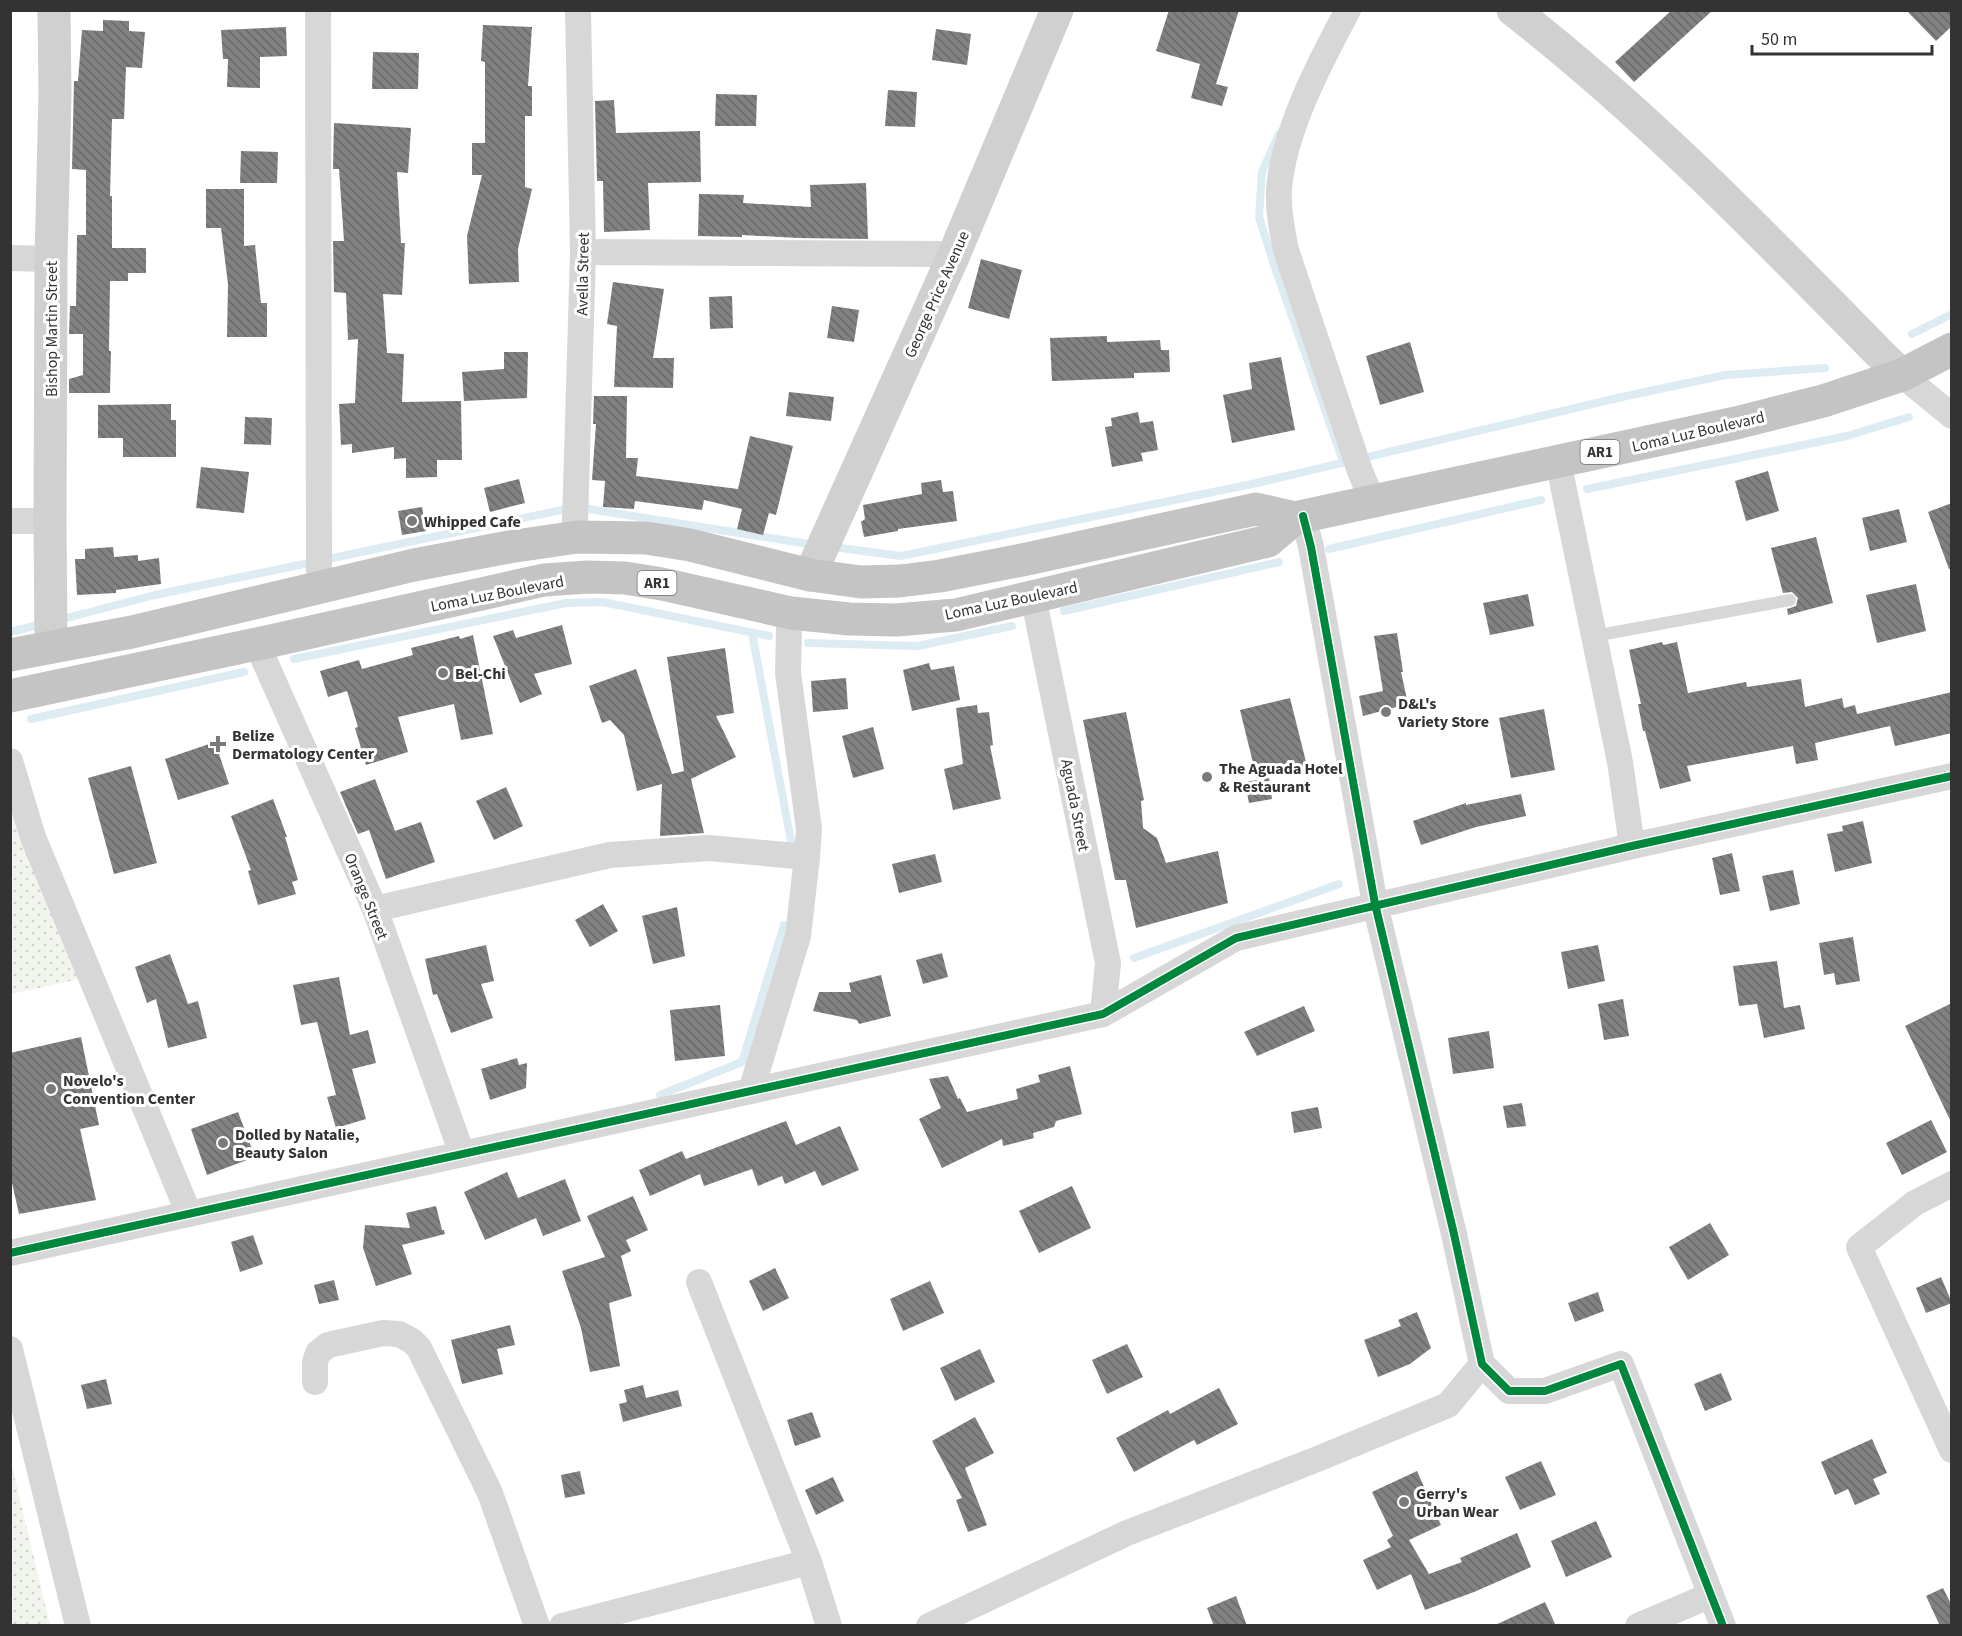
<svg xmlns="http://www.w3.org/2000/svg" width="1962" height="1636" font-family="'Source Sans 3',sans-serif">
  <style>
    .grass { fill: url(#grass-dots) }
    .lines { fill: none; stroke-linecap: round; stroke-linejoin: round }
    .stream { stroke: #ddebf3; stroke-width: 8 }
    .building { fill: url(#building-back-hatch) }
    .lane { stroke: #d7d7d7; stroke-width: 12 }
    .street { stroke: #d7d7d7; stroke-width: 26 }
    .secondary { stroke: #d0d0d0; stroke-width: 33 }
    .highway { stroke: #c4c4c4; stroke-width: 33 }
    .cycleway-casing { stroke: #fff; stroke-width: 11 }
    .cycleway { stroke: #00873e; stroke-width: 8 }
    .poi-dot { fill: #7a7a7a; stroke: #fff; stroke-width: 2 }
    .labels { text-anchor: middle; stroke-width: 6; stroke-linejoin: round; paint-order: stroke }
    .shield { fill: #fff; stroke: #707070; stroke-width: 1.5 }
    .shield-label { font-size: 15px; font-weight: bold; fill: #333 }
    .street-label { font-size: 16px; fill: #333; stroke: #fff }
    .poi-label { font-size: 16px; font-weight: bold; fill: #333; stroke: #fff; text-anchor: start }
  </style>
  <defs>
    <pattern id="grass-dots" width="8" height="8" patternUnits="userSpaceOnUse" patternTransform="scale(1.5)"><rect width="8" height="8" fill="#f1f5ed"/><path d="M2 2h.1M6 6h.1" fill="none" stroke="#cfd2cc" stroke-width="1.8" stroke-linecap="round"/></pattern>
    <pattern id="building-back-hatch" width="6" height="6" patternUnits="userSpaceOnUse" patternTransform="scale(1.5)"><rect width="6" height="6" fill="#818181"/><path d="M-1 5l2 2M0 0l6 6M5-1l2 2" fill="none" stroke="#6a6a6a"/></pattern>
  </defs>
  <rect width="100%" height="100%" fill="#fff"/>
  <g class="grass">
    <path d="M10 804 80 979 11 994H10Z"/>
    <path d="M11 1462 50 1625H11Z"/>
  </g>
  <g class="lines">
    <g class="stream">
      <path d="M1279 134 1262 172 1259 217 1275 268 1343 461"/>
      <path d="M1912 334 1952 314"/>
      <path d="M1587 489 1847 436 1909 417"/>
      <path d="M833 547 901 556 1257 483 1622 397 1725 375 1825 368"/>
      <path d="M1329 549 1541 500"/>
      <path d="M1064 611 1279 562"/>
      <path d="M59 620 155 595 576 507 815 545"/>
      <path d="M10 632 42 624"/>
      <path d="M752 633 793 852"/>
      <path d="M808 643 918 646 1012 626"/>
      <path d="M294 659 566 603 603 602 769 636"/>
      <path d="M31 719 244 672"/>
      <path d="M1134 958 1339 884"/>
      <path d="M660 1095 742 1062 784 925"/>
    </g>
  </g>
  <g class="building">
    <path d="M1169 10H1239L1216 84 1228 87 1222 106 1191 98 1200 64 1156 51Z"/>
    <path d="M1672 10H1713L1634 82 1615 62Z"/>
    <path d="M1906 10H1952V26L1936 41Z"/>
    <path d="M103 20 129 21V31L145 32 142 68 126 67 124 119H112L110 196H112V248H146V273H128V281H110L109 351H111L110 393H69V379L83 375V334H69L70 306H76L77 235H86V170L72 169 74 81H78L82 30 103 31Z"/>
    <path d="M483 25 532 27 528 86H532V116H525V187L532 189 518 249 519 282 469 284 467 236 482 175H472V143H485V62L481 61Z"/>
    <path d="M286 27 287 56 260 57V88L227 87 228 59H223L221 30Z"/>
    <path d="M936 29 971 34 967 65 932 60Z"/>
    <path d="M373 52 419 53 418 89H372Z"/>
    <path d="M888 90 917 92 915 127 885 126Z"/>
    <path d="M716 94 757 95 756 126H715Z"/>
    <path d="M614 100 616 133 700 131 701 182 648 183 650 230 604 232 603 181H597L595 101Z"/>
    <path d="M334 123 411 128 408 173 397 172 401 243H405L402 295 383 294 387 353 404 354 402 402 461 401 462 460H437V477L406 478V458L394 459V447L352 453V444L341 445 339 404 355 403 358 339 348 340 346 293 334 292 333 241H344L339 169H333Z"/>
    <path d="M241 151 278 152 277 183H240Z"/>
    <path d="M866 183 868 239 799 238 742 235V237L698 236 699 194 744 195 743 203 811 207 810 185Z"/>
    <path d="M206 189H244V246L255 245 261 303H267V337H227L228 284 221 228H206Z"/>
    <path d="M981 259 1022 270 1009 319 968 308Z"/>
    <path d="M613 282 664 289 653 358H674L673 388 614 387 617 326 607 324Z"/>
    <path d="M732 296 733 328 710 329 709 297Z"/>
    <path d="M832 306 859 310 854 342 827 338Z"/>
    <path d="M1107 336V342L1160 340 1161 350H1169L1170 372 1134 373V378L1052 381 1050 338Z"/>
    <path d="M1410 342 1424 392 1380 405 1366 356Z"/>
    <path d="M504 352H528L527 398 464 401 462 372 504 369Z"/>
    <path d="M1281 357 1295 430 1232 443 1223 395 1252 389 1249 363Z"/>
    <path d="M789 392 834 397 831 421 786 416Z"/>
    <path d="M594 396H627L626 458H638L636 476 738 489 750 436 793 446 776 515 769 513 763 535 737 529 742 509 704 500 702 510 635 501 634 509 603 507 605 481 592 480 596 424H593Z"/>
    <path d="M171 404V420H176V457H123V438H98V405Z"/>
    <path d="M1138 412 1140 423 1153 421 1158 450 1141 453 1143 461 1112 467 1105 427 1112 426 1111 418Z"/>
    <path d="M245 417 272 418 271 445 244 444Z"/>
    <path d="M201 467 249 472 244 513 196 508Z"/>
    <path d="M1768 471 1779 511 1746 521 1735 481Z"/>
    <path d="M519 479 525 503 490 512 484 488Z"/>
    <path d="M941 480 943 492 953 491 957 521 898 529V531L864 537 861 522 865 519 863 505 922 494 921 483Z"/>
    <path d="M1952 503V569H1949L1928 512Z"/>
    <path d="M422 507 426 531 402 535 398 511Z"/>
    <path d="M1899 509 1907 542 1870 551 1862 518Z"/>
    <path d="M1816 537 1833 603 1788 615 1787 609 1796 606 1798 598 1792 592 1783 593 1771 548Z"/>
    <path d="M113 547 114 557 138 555V561L159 558 161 584 116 590V593L77 595 75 559H85V549Z"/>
    <path d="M1916 584 1926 631 1877 643 1866 595Z"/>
    <path d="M1528 594 1534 626 1490 635 1483 603Z"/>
    <path d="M562 625 572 664 534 674 542 694 520 703 493 636 513 630 516 638Z"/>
    <path d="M1397 633 1403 672H1401L1408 704 1363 716 1359 696 1383 691 1374 636Z"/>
    <path d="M473 635 493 734 461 740 454 704 398 717 408 752 366 765 355 728 358 727 347 691 328 697 320 671 359 660 362 669 413 655 411 648 459 636 460 639Z"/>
    <path d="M1662 642 1663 645 1677 642 1688 693 1746 682 1747 687 1801 679 1805 707 1842 698 1844 708 1855 705 1857 714 1952 692V733L1895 746 1890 726 1815 743 1818 760 1796 764 1793 746 1687 766 1691 781 1660 789 1645 731H1643L1638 704H1641L1629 650Z"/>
    <path d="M725 648 734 713 716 716 736 757 691 779 704 833 660 836 662 784 637 791 624 735 610 720 602 723 589 686 636 669 672 774 684 771 667 657Z"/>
    <path d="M929 663 931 670 954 666 960 700 912 711 903 670Z"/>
    <path d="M846 678 848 709 813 712 811 681Z"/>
    <path d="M1290 698 1307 766 1257 779 1240 710Z"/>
    <path d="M977 705 978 713 989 712 993 745 990 746 1001 799 953 810 944 769 963 764 956 708Z"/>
    <path d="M1544 709 1555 770 1511 778 1499 718Z"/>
    <path d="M1126 712 1144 800 1141 801 1143 828 1157 838 1166 863 1218 851 1228 903 1136 928 1126 880H1115L1083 720Z"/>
    <path d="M873 727 884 769 853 778 842 736Z"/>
    <path d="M215 742 229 784 178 800 165 759Z"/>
    <path d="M131 766 157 863 114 874 88 778Z"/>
    <path d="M1269 778 1272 799 1249 803 1245 782Z"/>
    <path d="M375 779 395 831 421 822 435 862 386 879 369 830 358 834 340 792Z"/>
    <path d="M506 787 523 826 494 840 476 801Z"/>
    <path d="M1521 794 1526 816 1476 827 1421 845 1413 821 1466 803V805Z"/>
    <path d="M273 799 287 837H285L298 880 292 882 296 894 258 905 248 871 251 870 231 816Z"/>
    <path d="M1863 821 1872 863 1835 872 1827 834 1843 831 1842 826Z"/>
    <path d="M1732 853 1740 891 1720 895 1712 858Z"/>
    <path d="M935 854 942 882 899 893 892 864Z"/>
    <path d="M1793 870 1800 904 1770 911 1762 876Z"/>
    <path d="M603 904 618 931 590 947 575 920Z"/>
    <path d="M677 907 685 956 653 964 642 916Z"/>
    <path d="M1853 937 1860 981 1836 985 1834 973 1824 975 1819 943Z"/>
    <path d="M486 945 494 981 481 984 493 1018 451 1033 437 994 433 995 425 959Z"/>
    <path d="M1598 945 1605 981 1568 989 1561 952Z"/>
    <path d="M942 953 948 977 923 984 916 960Z"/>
    <path d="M170 954 188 1004 198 1001 207 1038 168 1048 156 999 147 1003 135 967Z"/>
    <path d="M1777 961 1784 1008 1800 1005 1805 1029 1764 1038 1757 1004 1739 1006 1733 966Z"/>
    <path d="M881 975 891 1016 859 1024 857 1020 813 1011 819 992H851L849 983Z"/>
    <path d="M339 977 350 1035 368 1030 376 1063 352 1069 366 1119 336 1128 327 1097 336 1095 317 1022 301 1025 293 985Z"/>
    <path d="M1623 999 1629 1036 1604 1040 1598 1004Z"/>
    <path d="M1952 1003V1124L1905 1026Z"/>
    <path d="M720 1005 725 1056 675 1061 670 1010Z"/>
    <path d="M1304 1006 1315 1031 1257 1056 1244 1032Z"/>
    <path d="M1489 1031 1494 1068 1453 1074 1448 1038Z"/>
    <path d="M81 1037 99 1125 80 1129 96 1200 19 1214 10 1174V1053Z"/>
    <path d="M517 1058 519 1065 527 1063 526 1088 490 1100 481 1069Z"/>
    <path d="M1070 1066 1082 1114 1056 1121 1054 1127 1033 1133 1034 1138 1003 1146 1002 1139 942 1168 919 1119 941 1108 929 1079 948 1076 958 1099 960 1098 967 1112 1018 1099 1016 1089 1040 1082 1038 1075Z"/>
    <path d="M1522 1103 1526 1126 1507 1128 1503 1106Z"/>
    <path d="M1318 1107 1322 1128 1294 1133 1291 1112Z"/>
    <path d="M238 1112 255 1157 207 1175 191 1129Z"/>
    <path d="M1931 1120 1947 1152 1902 1175 1886 1143Z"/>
    <path d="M786 1121 796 1145 840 1126 859 1170 822 1186 815 1171 785 1184 782 1176 758 1186 752 1169 704 1186 700 1174 650 1196 639 1170 682 1151 686 1159Z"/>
    <path d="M507 1172 518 1198 565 1179 581 1221 543 1236 536 1218 485 1240 464 1192Z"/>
    <path d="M1072 1186 1091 1228 1039 1253 1019 1211Z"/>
    <path d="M633 1196 648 1230 626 1240 631 1251 621 1256 632 1296 609 1303 620 1366 590 1372 581 1328 562 1271 605 1257 587 1216Z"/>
    <path d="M436 1206 442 1230H444L445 1234 402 1245 412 1274 376 1286 363 1248 365 1225 410 1228 406 1213Z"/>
    <path d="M1710 1223 1729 1255 1688 1280 1669 1247Z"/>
    <path d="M253 1235 263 1264 240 1272 231 1242Z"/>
    <path d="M775 1268 789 1298 763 1311 749 1281Z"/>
    <path d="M1941 1277 1952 1303 1926 1313 1916 1288Z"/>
    <path d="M334 1280 339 1300 319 1304 314 1285Z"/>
    <path d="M930 1281 944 1313 903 1331 890 1299Z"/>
    <path d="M1598 1292 1604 1311 1575 1322 1568 1303Z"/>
    <path d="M1417 1312 1431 1348 1410 1364 1378 1377 1364 1340 1401 1326 1398 1320Z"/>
    <path d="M510 1325 515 1345 497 1349 503 1374 462 1384 451 1340Z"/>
    <path d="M1127 1344 1143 1377 1107 1394 1092 1360Z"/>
    <path d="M980 1349 995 1382 955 1401 940 1368Z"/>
    <path d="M1721 1373 1732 1400 1705 1411 1694 1384Z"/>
    <path d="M106 1379 112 1404 87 1409 81 1385Z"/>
    <path d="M643 1385 646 1398 678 1390 682 1406 623 1422 619 1404 627 1402 624 1390Z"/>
    <path d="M1219 1388 1238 1424 1197 1445 1194 1440 1134 1472 1116 1438 1168 1410 1170 1414Z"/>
    <path d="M812 1412 821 1437 795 1446 787 1420Z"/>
    <path d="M975 1417 994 1453 965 1468 987 1525 968 1532 956 1500 962 1498 932 1441Z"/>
    <path d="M1872 1439 1887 1473 1873 1479 1880 1494 1855 1505 1848 1489 1835 1495 1821 1462Z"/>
    <path d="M1541 1461 1556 1495 1520 1510 1505 1477Z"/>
    <path d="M580 1471 585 1494 565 1498 561 1475Z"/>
    <path d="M1417 1471 1441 1525 1409 1540 1429 1574 1462 1562 1460 1558 1517 1533 1531 1567 1474 1592 1425 1610 1411 1574 1377 1590 1363 1560 1391 1547 1387 1540 1393 1536 1372 1492Z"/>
    <path d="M833 1477 844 1501 816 1515 805 1490Z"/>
    <path d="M1596 1521 1612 1557 1566 1577 1551 1541Z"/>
    <path d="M1943 1588 1952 1606V1626H1940L1926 1596Z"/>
    <path d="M1236 1596 1247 1626H1214L1207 1608Z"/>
    <path d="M1545 1602 1556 1626H1493Z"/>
  </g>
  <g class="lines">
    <path class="lane" d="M1594 636 1790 600"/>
    <g class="street">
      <path d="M318 10 319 570 322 586"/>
      <path d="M1348 10C1320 62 1283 132 1279 190 1278 210 1282 230 1286 250L1360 471 1372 500"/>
      <path d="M583 252 938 254 953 257"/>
      <path d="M10 258 51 259"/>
      <path d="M1902 375 1952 416"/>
      <path d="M1558 461 1620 762 1632 846"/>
      <path d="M1303 516 1311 547 1375 904 1454 1234 1482 1364 1509 1391H1545L1621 1364 1723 1626"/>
      <path d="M10 521H50"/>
      <path d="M577 537 575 522 583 252 578 10"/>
      <path d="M1033 596 1108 963 1103 1014"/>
      <path d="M257 644 375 909 462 1154"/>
      <path d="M10 761 33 837 189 1214"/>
      <path d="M375 909 610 855 709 848 807 857"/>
      <path d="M751 1091 798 936 807 857 809 829 788 673 789 627 791 613"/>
      <path d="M1952 1184 1915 1203 1859 1247 1952 1450"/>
      <path d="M10 1253 1103 1014 1236 938 1632 846 1952 776"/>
      <path d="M699 1282 809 1562 829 1626"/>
      <path d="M10 1349 78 1626"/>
      <path d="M315 1382V1362L318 1353 328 1345 383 1333 399 1334 412 1341 419 1348 490 1493 537 1626"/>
      <path d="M562 1626 809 1562"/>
      <path d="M929 1626 1127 1533 1315 1460 1448 1405 1482 1364"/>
      <path d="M1638 1626 1711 1595"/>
    </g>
    <g class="secondary">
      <path d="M1513 10C1647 114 1766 238 1885 359L1902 375"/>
      <path d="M810 575 953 257 1057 10"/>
      <path d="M51 647 50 521 51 259 55 94 54 10"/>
    </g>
    <g class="highway">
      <path d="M10 655 132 632 414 565 509 547 577 537 646 538 690 545 810 575 861 582 900 581 940 576 1027 559 1256 509 1295 518 1736 423 1823 401 1902 375 1952 349"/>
      <path d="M10 696 257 644 544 580 588 577 625 578 662 584 791 613 849 619 896 620 956 615 1268 541 1295 518"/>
    </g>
    <g class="cycleway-casing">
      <g id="cycleway">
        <path d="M1303 516 1311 547 1375 904 1454 1234 1482 1364 1509 1391H1545L1621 1364 1723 1626"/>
        <path d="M10 1253 1103 1014 1236 938 1632 846 1952 776"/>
      </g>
    </g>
    <use href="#cycleway" class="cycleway"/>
  </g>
  <g class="poi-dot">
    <circle cx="412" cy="521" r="6"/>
    <circle cx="443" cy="673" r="6"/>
    <circle cx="1386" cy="712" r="6"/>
    <path d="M215 735h6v6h6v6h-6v6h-6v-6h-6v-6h6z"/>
    <circle cx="1207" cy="777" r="6"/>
    <circle cx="51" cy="1089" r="6"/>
    <circle cx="223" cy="1143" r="6"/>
    <circle cx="1404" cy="1502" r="6"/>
  </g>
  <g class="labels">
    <g class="shield">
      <rect x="1580.5" y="440" width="39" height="24" rx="4.5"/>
      <rect x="637.5" y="571" width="39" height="24" rx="4.5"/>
    </g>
    <g class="shield-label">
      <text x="1600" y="457">AR1</text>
      <text x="657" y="588">AR1</text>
    </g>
    <g class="street-label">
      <text transform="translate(582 274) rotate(-89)" y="6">Avella Street</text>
      <text transform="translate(936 294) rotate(-66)" y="6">George Price Avenue</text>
      <text transform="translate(51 329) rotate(-90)" y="6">Bishop Martin Street</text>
      <text transform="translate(1698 431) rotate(-13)" y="6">Loma Luz Boulevard</text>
      <text transform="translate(497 593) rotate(-11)" y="6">Loma Luz Boulevard</text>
      <text transform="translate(1011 600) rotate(-12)" y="6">Loma Luz Boulevard</text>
      <text transform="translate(1076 805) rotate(79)" y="6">Aguada Street</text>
      <text transform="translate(367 896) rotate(68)" y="6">Orange Street</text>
    </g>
    <g class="poi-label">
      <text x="424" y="527">Whipped Cafe</text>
      <text x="455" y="679">Bel-Chi</text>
      <text x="1398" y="709">D&amp;L's<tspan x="1398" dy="18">Variety Store</tspan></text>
      <text x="232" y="741">Belize<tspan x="232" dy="18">Dermatology Center</tspan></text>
      <text x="1219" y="774">The Aguada Hotel<tspan x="1219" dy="18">&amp; Restaurant</tspan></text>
      <text x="63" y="1086">Novelo's<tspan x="63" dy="18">Convention Center</tspan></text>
      <text x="235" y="1140">Dolled by Natalie,<tspan x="235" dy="18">Beauty Salon</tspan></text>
      <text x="1416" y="1499">Gerry's<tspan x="1416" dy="18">Urban Wear</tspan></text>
    </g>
  </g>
  <rect width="1962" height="1636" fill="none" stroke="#333333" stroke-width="24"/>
  <path d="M1752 45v9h180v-9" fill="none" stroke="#333333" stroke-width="3"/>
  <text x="1761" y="45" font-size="18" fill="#333333" stroke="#ffffff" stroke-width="4.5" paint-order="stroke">50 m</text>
</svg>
